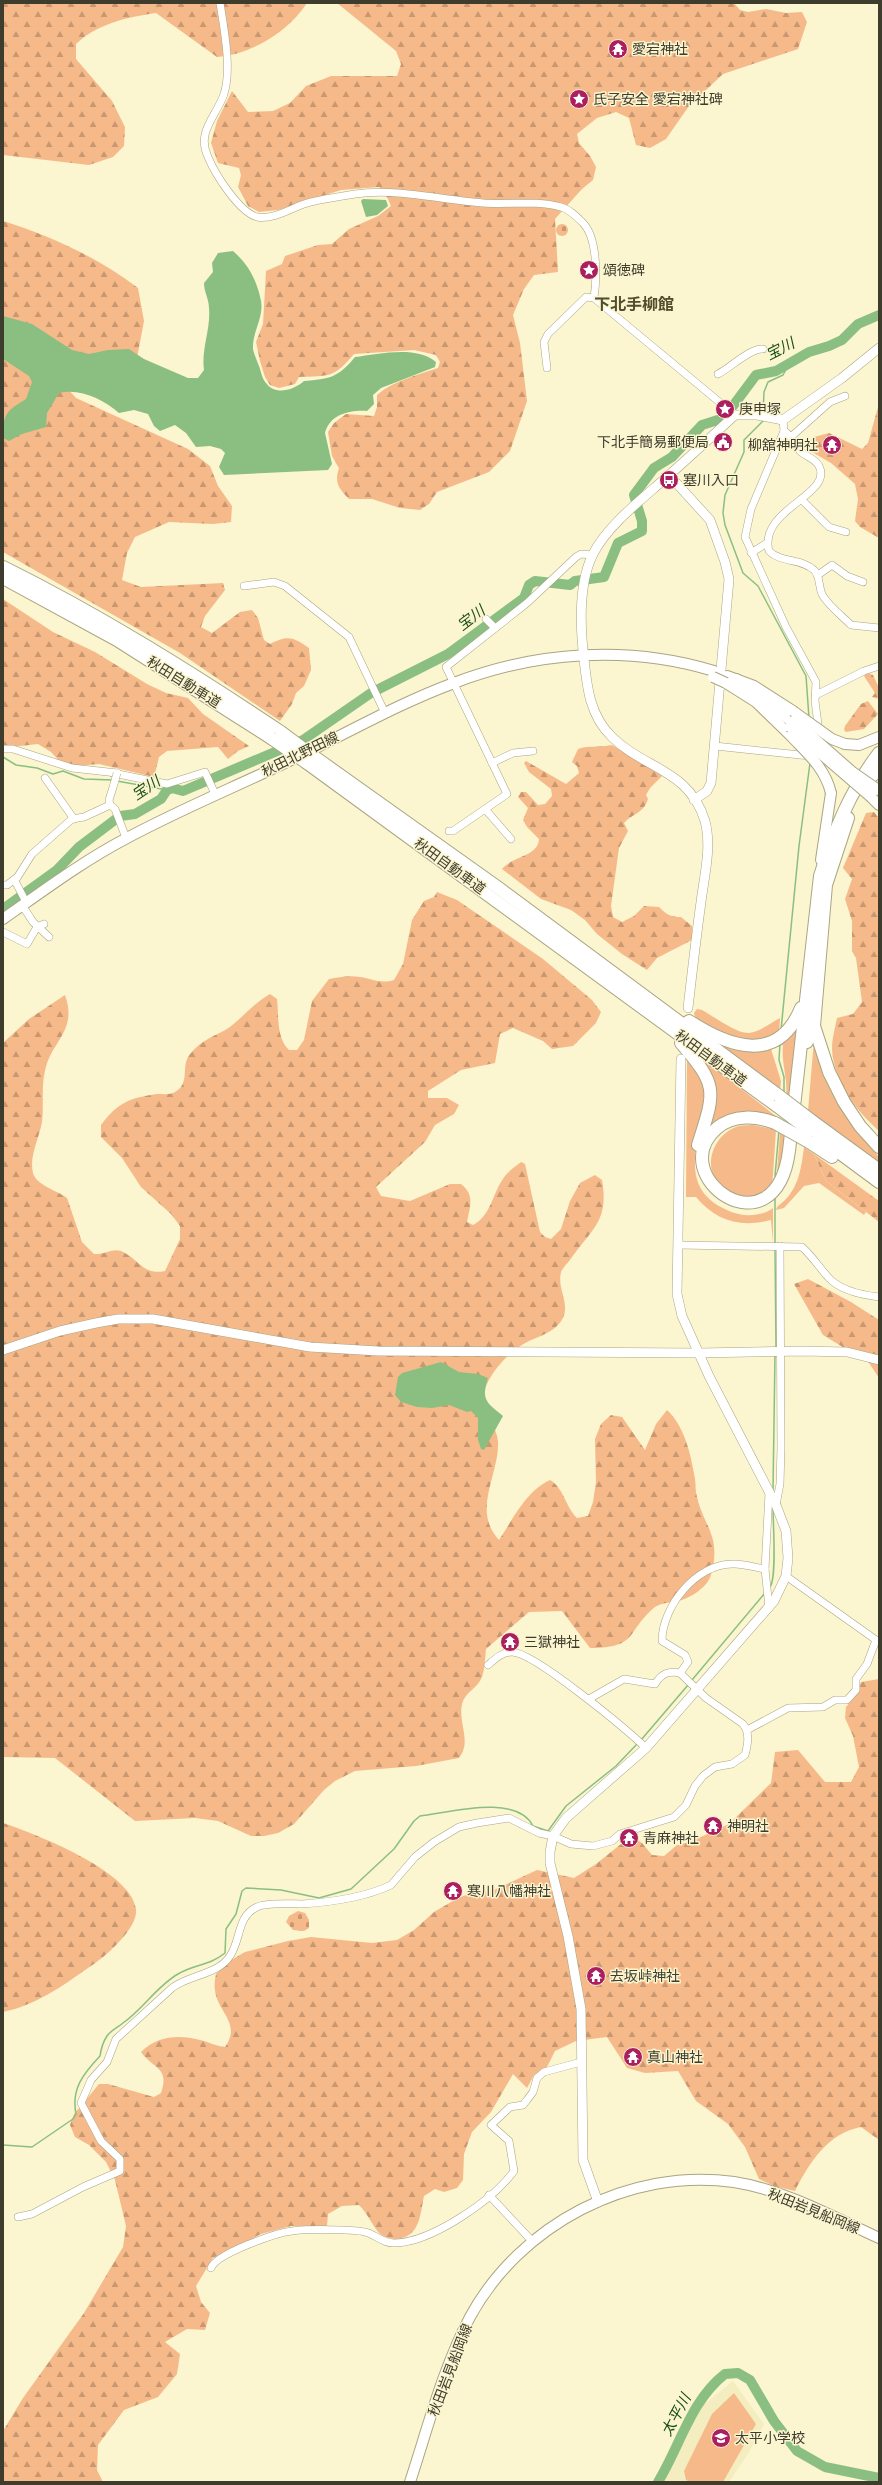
<svg xmlns="http://www.w3.org/2000/svg" width="882" height="2485" font-family="'PT Sans','Noto Sans JP',sans-serif">
  <style>
    .built { fill: #f4edc0 }
    .grass { fill: #f6ba8a }
    .forest { fill: url(#forest-firs) }
    .cemetery { fill: url(#cemetery-stones) }
    .water { fill: #8abf81 }
    .lines { fill: none; stroke-linecap: round; stroke-linejoin: round }
    .stream { stroke: #8abf81; stroke-width: 1.5 }
    .river { stroke: #8abf81; stroke-width: 10 }
    .street-casing { stroke: #aaa582; stroke-width: 8 }
    .secondary-casing { stroke: #aaa582; stroke-width: 10 }
    .primary-casing { stroke: #aaa582; stroke-width: 12 }
    .highway-casing { stroke: #aaa582; stroke-width: 14 }
    .street { stroke: #fff; stroke-width: 7 }
    .secondary { stroke: #fff; stroke-width: 9 }
    .primary { stroke: #fff; stroke-width: 10 }
    .highway { stroke: #fff; stroke-width: 12 }
    .street-bridge-casing { stroke: #aaa582; stroke-width: 8; stroke-linecap: butt }
    .primary-bridge-casing { stroke: #aaa582; stroke-width: 12; stroke-linecap: butt }
    .highway-bridge-casing { stroke: #aaa582; stroke-width: 14; stroke-linecap: butt }
    .street-bridge { stroke: #fff; stroke-width: 7 }
    .primary-bridge { stroke: #fff; stroke-width: 10 }
    .highway-bridge { stroke: #fff; stroke-width: 12 }
    .labels { text-anchor: middle; stroke-width: 3; stroke-linejoin: round; paint-order: stroke }
    .poi-label { font-size: 14px; fill: #3e3c2d; stroke: #fbf5d0; text-anchor: start }
    .street-label { font-size: 14px; fill: #3e3c2d; stroke: #fbf5d0 }
    .water-label { font-size: 15px; font-style: italic; fill: #1c4f12; stroke: #fbf5d0 }
    .quarter-label { font-size: 16px; font-weight: bold; fill: #524d2d; stroke: #fbf5d0 }
  </style>
  <defs>
    <pattern id="forest-firs" width="22" height="20" patternUnits="userSpaceOnUse"><rect width="22" height="20" fill="#f6ba8a"/><path d="M5 1l3.5 6h-7zM16 11l3.5 6h-7z" fill="#c99871"/></pattern>
    <pattern id="cemetery-stones" width="16" height="16" patternUnits="userSpaceOnUse"><rect width="16" height="16" fill="#f6ba8a"/><path d="M2 7V4a2 2 0 0 1 4 0v3zM10 15v-3a2 2 0 0 1 4 0v3z" fill="#c99871"/></pattern>
  </defs>
  <rect width="100%" height="100%" fill="#fbf5d0"/>
  <path class="built" d="M733 2381 764 2424 749 2452 729 2482H664L700 2408Z"/>
  <g class="grass">
    <path d="M697 1009 702 1010C713 1016 737 1034 749 1033 760 1032 770 1023 780 1018L779 1034C748 1050 721 1035 695 1017L694 1013Z"/>
    <path d="M801 1023 792 1100 786 1096C788 1078 781 1063 783 1045L771 1049 781 1081 780 1091 695 1028 748 1049Z"/>
    <path d="M814 1040 829 1086 855 1130 879 1157V1164L808 1111Z"/>
    <path d="M687 1056C696 1068 706 1080 707 1096 707 1103 703 1113 702 1120 693 1158 685 1193 729 1211 742 1217 761 1217 773 1208V1243L771 1220C740 1228 716 1221 696 1197H686Z"/>
    <path d="M707 1062 777 1117 776 1119 745 1115 706 1141 704 1064Z"/>
    <path d="M754 1125 776 1130 772 1189 767 1194 742 1199C735 1195 723 1190 718 1184 702 1163 715 1133 739 1126 744 1125 750 1125 754 1125Z"/>
    <path d="M780 1132 789 1137 776 1186Z"/>
    <path d="M804 1147 814 1154 826 1181 866 1212 864 1215 819 1183 804 1186 784 1208 776 1210 777 1207C798 1192 801 1171 804 1147Z"/>
    <path d="M734 2393 756 2424 723 2482H690L686 2480 684 2471 712 2414Z"/>
  </g>
  <g class="forest">
    <path d="M3 3H307C288 32 252 54 217 57L156 13C127 17 97 24 76 44V59L112 101 125 127 124 146 113 157 89 165 3 155Z"/>
    <path d="M337 3H734L740 10 748 12 766 9 786 13 802 12 807 22 798 49 723 74 689 106 666 139 650 148 636 145 629 118 616 112 597 118 577 134 579 143 590 156 596 167 593 180 582 189 555 219 558 272 534 275 524 289 513 315 520 343 527 401 510 451 489 472 437 492 429 504 420 510 400 508 372 499H349C339 489 334 483 339 468L332 456 328 432 334 423 346 414 374 416 377 407V395C393 381 417 375 438 368L440 362 436 355 414 350 354 354C334 378 329 376 299 377L295 384 279 388 270 385 265 377 260 361 256 342 263 324 266 271 282 264 285 256 318 245 332 244 349 229 378 216 391 206 388 199 379 187 341 190 278 210 259 212 248 206 238 187 241 175 239 168 218 163 211 143 217 121 232 91 248 112 273 111 290 103 306 86 331 76H397L401 64 396 51Z"/>
    <path d="M3 221C51 236 97 257 138 288L144 321 137 358 56 376 76 398 188 449 210 466 218 486 232 506 231 522 213 524 169 522 135 537 127 553 122 580 141 587 223 583 225 590 205 616 201 627 212 633 240 612 252 610 258 618 264 640 270 644C288 635 293 637 309 648L311 670 304 686 296 693 292 704 280 721 180 653 3 552Z"/>
    <path d="M878 407 879 409V538L860 527 855 521 858 499 855 484 831 463 805 448 814 437 829 433 862 449 868 443Z"/>
    <path d="M3 599 53 632 95 652 147 684 166 693 188 698 203 714 249 746 238 751 228 759 218 747 167 751 159 757 154 777 99 764 65 767 51 752 38 744 3 748Z"/>
    <path d="M866 672 873 675 879 688V699L872 697 875 693 864 676Z"/>
    <path d="M868 701 878 714 864 729 846 732 844 730 845 726 861 704Z"/>
    <path d="M612 745 662 776 650 788 646 795 648 799C643 814 633 813 624 823L628 831 619 848 611 906 613 917 622 922 634 916 644 906 659 907C667 915 671 917 681 917L692 926V940L657 958 647 970 622 954 597 934 585 920 571 910 541 899 502 869C512 856 538 857 539 839L527 827 523 820 528 808 518 797 521 792H526L538 805 545 804 552 796 551 789 529 772 524 763 526 761 566 784 579 773 577 766 572 762 578 749C589 745 600 748 612 745Z"/>
    <path d="M874 812 879 818V1131C855 1109 834 1083 832 1049 832 1039 835 1028 837 1018L853 1014 862 1002 856 958 852 951V921L845 899 852 879 843 868 866 813Z"/>
    <path d="M437 892 457 900 543 959 592 1000 601 1012 596 1023 573 1046 552 1049 543 1041 513 1028 500 1034 495 1063 461 1070 428 1091V1098H447L459 1105 454 1114 435 1125 425 1142 376 1187 381 1196 410 1201 450 1184H461C475 1195 470 1206 467 1222L473 1225C490 1216 492 1197 501 1182 506 1173 513 1168 521 1162L525 1164 540 1232 545 1237 551 1239 561 1229 570 1201 580 1183 595 1175 602 1180C609 1220 593 1228 572 1257 569 1262 563 1267 561 1272 556 1292 576 1308 556 1327 546 1335 537 1337 527 1342 511 1350 493 1369 486 1386 478 1405 496 1423 498 1441 500 1474 471 1510 499 1540 513 1519 526 1491 550 1480 564 1488 565 1506 577 1518L588 1516 593 1502 596 1482 595 1439 601 1424 611 1415 622 1417 645 1450 656 1424 667 1410C685 1427 691 1455 695 1479 696 1485 695 1491 697 1497 704 1526 719 1534 713 1567 712 1572 710 1580 706 1584 700 1591 688 1599 678 1601 670 1603 663 1602 655 1607 625 1632 639 1648 590 1648L562 1611 529 1612 486 1649C485 1658 485 1669 482 1677 478 1688 465 1692 462 1704 458 1724 472 1741 459 1758L416 1766 355 1771 335 1781 324 1790 294 1824 278 1833 264 1836H251L218 1821 195 1818 135 1821 55 1758 3 1757V1043L29 1019 65 995C78 1031 51 1041 45 1071 41 1087 44 1105 42 1122 39 1139 29 1156 33 1173 36 1185 58 1191 67 1198L82 1242 94 1254C103 1255 113 1248 121 1251 138 1258 143 1276 165 1271L180 1239V1226L171 1214 141 1187 122 1158 101 1137V1125C118 1102 130 1098 157 1094 163 1094 171 1095 175 1092 191 1083 180 1066 190 1054 202 1039 216 1036 230 1027 244 1016 254 1003 270 994L277 999C279 1015 276 1038 289 1050H297L304 1040 312 1001 329 979C339 977 350 975 360 977 373 979 380 984 394 980L403 964 412 920 424 901 434 897Z"/>
    <path d="M814 1154 879 1201V1222L826 1181Z"/>
    <path d="M808 1279 851 1302 879 1320V1378L869 1363 823 1335 794 1284Z"/>
    <path d="M879 1679V2140L861 2127C828 2133 809 2163 795 2191L774 2186 759 2179 745 2147 728 2124 696 2101 678 2071 645 2073 627 2068 607 2037 576 2041 555 2051 547 2067 534 2075 527 2088 513 2074 491 2112 472 2132 464 2154 463 2180 457 2188 444 2192 435 2189 424 2196C422 2205 421 2218 416 2227 409 2240 390 2243 379 2233 372 2225 368 2214 359 2205L342 2206 328 2214 327 2226H291L261 2234 213 2258 196 2286 201 2302 210 2313 205 2330 187 2329 165 2342 180 2354 177 2374 158 2397 124 2410 98 2445 97 2470 103 2482H3V2431L23 2398 84 2313 123 2247 126 2226 115 2180 106 2162 89 2145 75 2137 70 2125 74 2114 99 2084H108L154 2097 161 2093C170 2067 153 2069 141 2052 156 2036 179 2034 200 2040 209 2042 215 2046 225 2047 242 2023 217 2012 215 1990 214 1985 215 1979 216 1974L228 1962 245 1952 288 1941 311 1937 372 1943 397 1940 414 1930 434 1912 458 1898 474 1892 494 1890 537 1870 574 1878 596 1864 631 1836 642 1843 652 1855 664 1856 677 1845 690 1842 729 1824 771 1783 775 1752 798 1750 825 1782H851L859 1767 853 1736 845 1718 846 1707 856 1695 861 1682Z"/>
    <path d="M3 1823C36 1834 131 1871 136 1909 139 1928 103 1959 88 1968 61 1987 36 2005 3 2012Z"/>
  </g>
  <g class="cemetery">
    <circle cx="562" cy="230" r="6"/>
    <path d="M298 1911 305 1913 309 1920V1928L304 1931 293 1930 286 1922 289 1916Z"/>
  </g>
  <g class="water">
    <path d="M363 199 386 200 388 206 377 215 366 217 361 201Z"/>
    <path d="M233 251C248 264 257 280 261 301 264 318 252 332 253 349 254 354 257 361 259 366 261 371 262 379 266 383 275 396 294 390 304 381 329 379 338 378 355 357 378 354 417 345 436 362L435 367 381 388 373 395 374 404 367 411C350 410 330 414 325 433L332 464 328 470 224 475 219 467 225 453 221 449 210 446 196 447 186 433 175 425 160 431 154 426 148 414 134 410 119 413C103 399 80 388 59 393L47 413 46 427 22 434 9 441 3 438C3 414 6 411 26 399L32 382 29 376 3 359V316L32 324 72 350 89 354 108 350 129 349 144 359 188 378H198L204 370C201 349 211 329 209 308 209 299 204 292 204 283L213 272 212 263 218 253Z"/>
    <path d="M441 1362 459 1372 478 1374 488 1378C481 1400 486 1402 503 1416L484 1450 481 1449 478 1440V1418L471 1411 467 1412 449 1405 432 1408 417 1407 401 1402 395 1395 398 1377 402 1373Z"/>
  </g>
  <g class="lines">
    <g class="stream">
      <path d="M763 413 764 392 768 382 783 375 789 364"/>
      <path d="M763 421 744 440V452L725 495 723 513 725 525 743 573 758 586 806 676 809 718"/>
      <path d="M3 757 16 765 37 768 53 774 63 771 84 779 113 780"/>
      <path d="M117 781 167 790"/>
      <path d="M781 1030 799 846 810 763"/>
      <path d="M780 1043 779 1060 784 1077V1093"/>
      <path d="M775 1176 779 1130"/>
      <path d="M775 1194V1244"/>
      <path d="M775 1248 776 1348"/>
      <path d="M773 1490 775 1354"/>
      <path d="M770 1587C777 1578 773 1523 773 1508"/>
      <path d="M692 1680 765 1593"/>
      <path d="M641 1740 688 1685"/>
      <path d="M3 2145 32 2147 73 2119 76 2114C71 2089 83 2074 100 2056 101 2049 103 2042 107 2036 112 2029 117 2028 123 2023 143 2009 157 1986 178 1974 194 1964 209 1966 225 1953L226 1929 236 1914 242 1891 246 1888 281 1890 319 1898 351 1889 394 1849 414 1821 420 1816C448 1813 516 1793 533 1826L548 1831 566 1806 616 1766 637 1744"/>
    </g>
    <g class="river">
      <path d="M3 909 57 870 79 847 120 816 135 814 161 799 167 790 172 788 183 791 303 740 371 693 448 654 524 598 529 585 535 581 570 585 575 581 604 577 618 543 642 531V521L634 495 654 468 672 457 702 425 724 418 756 375 776 371 809 352 829 346 842 340 858 324 879 315"/>
      <path d="M658 2482C680 2446 691 2400 725 2374L738 2373 750 2380 774 2421 797 2451 825 2467 879 2478"/>
    </g>
    <g class="street-casing">
      <g id="street">
        <path d="M220 3C224 29 232 69 224 94 216 117 196 132 208 157 215 174 239 212 257 217 272 220 290 209 304 204 319 199 339 197 355 194 397 188 441 200 483 203 509 205 535 200 561 207 569 209 576 216 582 222 598 237 597 278 594 298"/>
        <path d="M547 368 544 342 548 334 586 297 594 298 735 415"/>
        <path d="M718 374C729 369 751 347 763 349"/>
        <path d="M783 420 784 431C793 436 793 444 800 451 806 457 815 458 819 466 834 495 758 509 769 551 781 563 801 558 814 570 821 577 818 588 823 596 830 607 842 616 851 625L879 628"/>
        <path d="M784 431 751 509 745 537 786 627 816 682 815 701 819 732"/>
        <path d="M792 436 830 402 845 396"/>
        <path d="M802 500 829 527 846 532"/>
        <path d="M751 553 767 543"/>
        <path d="M818 575 832 565 847 576 863 582"/>
        <path d="M244 586 274 582 285 586 349 637 385 713"/>
        <path d="M486 619 495 628"/>
        <path d="M816 695 864 671 879 666"/>
        <path d="M715 746 810 756"/>
        <path d="M3 749H13L72 768 117 773"/>
        <path d="M492 763 513 753 533 751"/>
        <path d="M113 773 167 784 205 772 215 794"/>
        <path d="M45 778 74 819"/>
        <path d="M110 805 115 809 126 838"/>
        <path d="M485 809 511 839"/>
        <path d="M449 831H453L507 794 446 667 527 603 576 557 581 554 593 555"/>
        <path d="M3 885H7L16 878"/>
        <path d="M26 902 15 881 32 854 72 819 84 817 110 805 109 800 114 784"/>
        <path d="M22 905 33 922 49 937"/>
        <path d="M3 932 27 944 37 927 44 924"/>
        <path d="M678 1245 802 1247C812 1256 819 1267 828 1277 840 1291 862 1295 879 1297"/>
        <path d="M769 1493 765 1569 769 1608"/>
        <path d="M776 1505 780 1484 781 1448 780 1246"/>
        <path d="M488 1665C495 1659 502 1652 512 1652 534 1652 627 1730 646 1748"/>
        <path d="M589 1699 624 1679 655 1684C662 1673 668 1671 680 1673L688 1662 685 1655 662 1641C662 1607 696 1564 732 1564 743 1563 755 1568 765 1569"/>
        <path d="M747 1730 788 1708 823 1707 835 1700H847L856 1690V1679L867 1664 876 1640 786 1576"/>
        <path d="M489 2195 532 2241"/>
        <path d="M18 2217 32 2214 83 2187 120 2171V2159L101 2141 81 2103 91 2080 107 2062 116 2039 172 1988C188 1975 218 1975 230 1956 241 1940 237 1916 257 1907 266 1902 291 1904 302 1904 332 1902 364 1898 391 1885L415 1857 434 1842 459 1827 477 1823 509 1818 539 1833 553 1836 571 1844 593 1846 612 1841 620 1834 674 1817 686 1805 695 1786 703 1776 715 1767 732 1764 745 1755C748 1744 750 1733 743 1724L706 1698 680 1673"/>
        <path d="M211 2268C216 2254 275 2233 292 2231 306 2229 351 2229 365 2232 375 2234 383 2244 395 2243 432 2242 493 2200 514 2171L509 2141 491 2125 510 2107 523 2105 527 2100 533 2092 537 2078 544 2072 581 2062"/>
      </g>
    </g>
    <g class="secondary-casing">
      <g id="secondary">
        <path d="M669 475 710 520 725 562 729 579 711 783 707 791 694 800"/>
        <path d="M688 1008C692 973 696 938 701 902 704 877 712 847 705 821 689 769 644 769 612 737 590 716 587 688 584 659 580 626 578 584 593 554 608 524 645 497 669 475 692 455 713 435 735 415H757L783 420 842 378 879 348"/>
        <path d="M3 1350 60 1331 96 1323 118 1319H153L310 1347 378 1351 699 1353 801 1351 847 1352 879 1360"/>
        <path d="M598 2202 583 2160 581 2009 568 1936 550 1863V1852L553 1836 566 1818 646 1748 774 1601 786 1576 788 1558 786 1531 776 1505 709 1376 682 1316 677 1294 681 1059"/>
      </g>
    </g>
    <g class="primary-casing">
      <g id="primary">
        <path d="M727 676 754 686 793 711"/>
        <path d="M726 683 756 702 791 736"/>
        <path d="M845 744 859 745 879 737"/>
        <path d="M871 797 879 805"/>
        <path d="M821 860 831 793"/>
        <path d="M3 919C43 891 83 861 127 838 179 810 235 787 289 761 344 735 397 704 454 683 537 651 629 645 714 671"/>
        <path d="M410 2482C428 2427 443 2368 470 2317 520 2225 629 2167 734 2182 785 2190 833 2217 879 2238"/>
      </g>
    </g>
    <g class="highway-casing">
      <g id="highway">
        <path d="M3 567C100 615 191 672 281 732"/>
        <path d="M3 578 117 640 271 738"/>
        <path d="M736 680 794 722"/>
        <path d="M316 758 500 889 778 1095"/>
        <path d="M307 763 777 1106"/>
        <path d="M869 779 879 769"/>
        <path d="M848 818 826 885 814 1026 829 1072 844 1102 860 1126 879 1147"/>
        <path d="M689 1021C729 1047 778 1065 801 1008"/>
        <path d="M807 1042 815 1008"/>
        <path d="M681 1043C719 1087 715 1091 698 1145"/>
        <path d="M812 1121 879 1170"/>
        <path d="M775 1123C757 1116 734 1114 717 1128 662 1176 775 1256 789 1151L820 876C834 831 850 791 879 753"/>
        <path d="M810 1131 879 1182"/>
        <path d="M809 1142 832 1157"/>
      </g>
    </g>
    <use href="#street" class="street"/>
    <use href="#secondary" class="secondary"/>
    <use href="#primary" class="primary"/>
    <use href="#highway" class="highway"/>
    <g class="street-bridge-casing">
      <path id="street-bridge" d="M114 784 117 773"/>
    </g>
    <g class="primary-bridge-casing">
      <g id="primary-bridge">
        <path d="M713 677 726 683"/>
        <path d="M793 711 832 739 845 744"/>
        <path d="M790 727 871 797"/>
        <path d="M791 736C808 754 825 768 831 793"/>
      </g>
    </g>
    <g class="highway-bridge-casing">
      <g id="highway-bridge">
        <path d="M794 722 852 773 875 789"/>
        <path d="M281 732 316 758"/>
        <path d="M271 738 307 763"/>
        <path d="M778 1095 812 1121"/>
        <path d="M777 1106 810 1131"/>
        <path d="M775 1123 809 1142"/>
      </g>
    </g>
    <use href="#street-bridge" class="street-bridge"/>
    <use href="#primary-bridge" class="primary-bridge"/>
    <use href="#highway-bridge" class="highway-bridge"/>
  </g>
  <defs>
    <g id="temple-disc" transform="scale(1)"><circle r="9.5" fill="#ab1f60" stroke="#fbf5d0"/><path d="M0-6L5-2H3V0L6.5 2.5H4V6H1.5V3h-3V6H-4V2.5H-6.5L-3 0V-2H-5Z" fill="#fff"/></g>
    <g id="sight-disc" transform="scale(1)"><circle r="9.5" fill="#ab1f60" stroke="#fbf5d0"/><path d="M0-6L1.8-2.2L6-1.7L2.9 1.2L3.7 5.4L0 3.3L-3.7 5.4L-2.9 1.2L-6-1.7L-1.8-2.2Z" fill="#fff"/></g>
    <g id="civic-disc" transform="scale(1)"><circle r="9.5" fill="#ab1f60" stroke="#fbf5d0"/><path d="M-.6-6.5H3V-4.5H.6V-3L4-1V1h2V6H-6V1h2V-1L-.6-3ZM-1.2 2.5V6h2.4V2.5Z" fill="#fff"/></g>
    <g id="bus-disc" transform="scale(1)"><circle r="9.5" fill="#ab1f60" stroke="#fbf5d0"/><path d="M-5-6H5V4H4V6H2V4H-2V6H-4V4H-5ZM-3.5-4V0h7V-4ZM-3.5 1.2v1.5H-2V1.2ZM2 1.2v1.5H3.5V1.2Z" fill="#fff"/></g>
    <g id="school-disc" transform="scale(1)"><circle r="9.5" fill="#ab1f60" stroke="#fbf5d0"/><path d="M0-5L7-2L0 1L-7-2ZM-4 1L0 2.5L4 1V4Q0 6-4 4Z" fill="#fff"/></g>
  </defs>
  <g fill-rule="evenodd">
    <use href="#temple-disc" x="618" y="49"/>
    <use href="#sight-disc" x="579" y="99"/>
    <use href="#sight-disc" x="589" y="270"/>
    <use href="#sight-disc" x="725" y="409"/>
    <use href="#civic-disc" x="723" y="442"/>
    <use href="#temple-disc" x="832" y="445"/>
    <use href="#bus-disc" x="669" y="480"/>
    <use href="#temple-disc" x="510" y="1642"/>
    <use href="#temple-disc" x="713" y="1826"/>
    <use href="#temple-disc" x="629" y="1838"/>
    <use href="#temple-disc" x="453" y="1891"/>
    <use href="#temple-disc" x="596" y="1976"/>
    <use href="#temple-disc" x="633" y="2057"/>
    <use href="#school-disc" x="721" y="2438"/>
  </g>
  <g class="labels">
    <g class="poi-label">
      <text x="632" y="54">愛宕神社</text>
      <text x="593" y="104">氏子安全 愛宕神社碑</text>
      <text x="603" y="275">頌徳碑</text>
      <text x="739" y="414">庚申塚</text>
      <text x="709" y="447" text-anchor="end">下北手簡易郵便局</text>
      <text x="818" y="450" text-anchor="end">柳舘神明社</text>
      <text x="683" y="485">塞川入口</text>
      <text x="524" y="1647">三獄神社</text>
      <text x="727" y="1831">神明社</text>
      <text x="643" y="1843">青麻神社</text>
      <text x="467" y="1896">寒川八幡神社</text>
      <text x="610" y="1981">去坂峠神社</text>
      <text x="647" y="2062">真山神社</text>
      <text x="735" y="2443">太平小学校</text>
    </g>
    <g class="street-label">
      <text transform="translate(184 682) rotate(32)" y="5">秋田自動車道</text>
      <text transform="translate(300 754) rotate(-26)" y="5">秋田北野田線</text>
      <text transform="translate(450 866) rotate(36)" y="5">秋田自動車道</text>
      <text transform="translate(711 1058) rotate(36)" y="5">秋田自動車道</text>
      <text transform="translate(814 2211) rotate(22)" y="5">秋田岩見船岡線</text>
      <text transform="translate(450 2370) rotate(-69)" y="5">秋田岩見船岡線</text>
    </g>
    <g class="water-label">
      <text transform="translate(780 349) rotate(-27)" y="5">宝川</text>
      <text transform="translate(471 618) rotate(-37)" y="5">宝川</text>
      <text transform="translate(146 788) rotate(-34)" y="5">宝川</text>
      <text transform="translate(676 2415) rotate(-62)" y="5">太平川</text>
    </g>
    <g class="quarter-label">
      <text x="634" y="310">下北手柳館</text>
    </g>
  </g>
  <rect width="882" height="2485" fill="none" stroke="#3e3c2d" stroke-width="8"/>
</svg>
